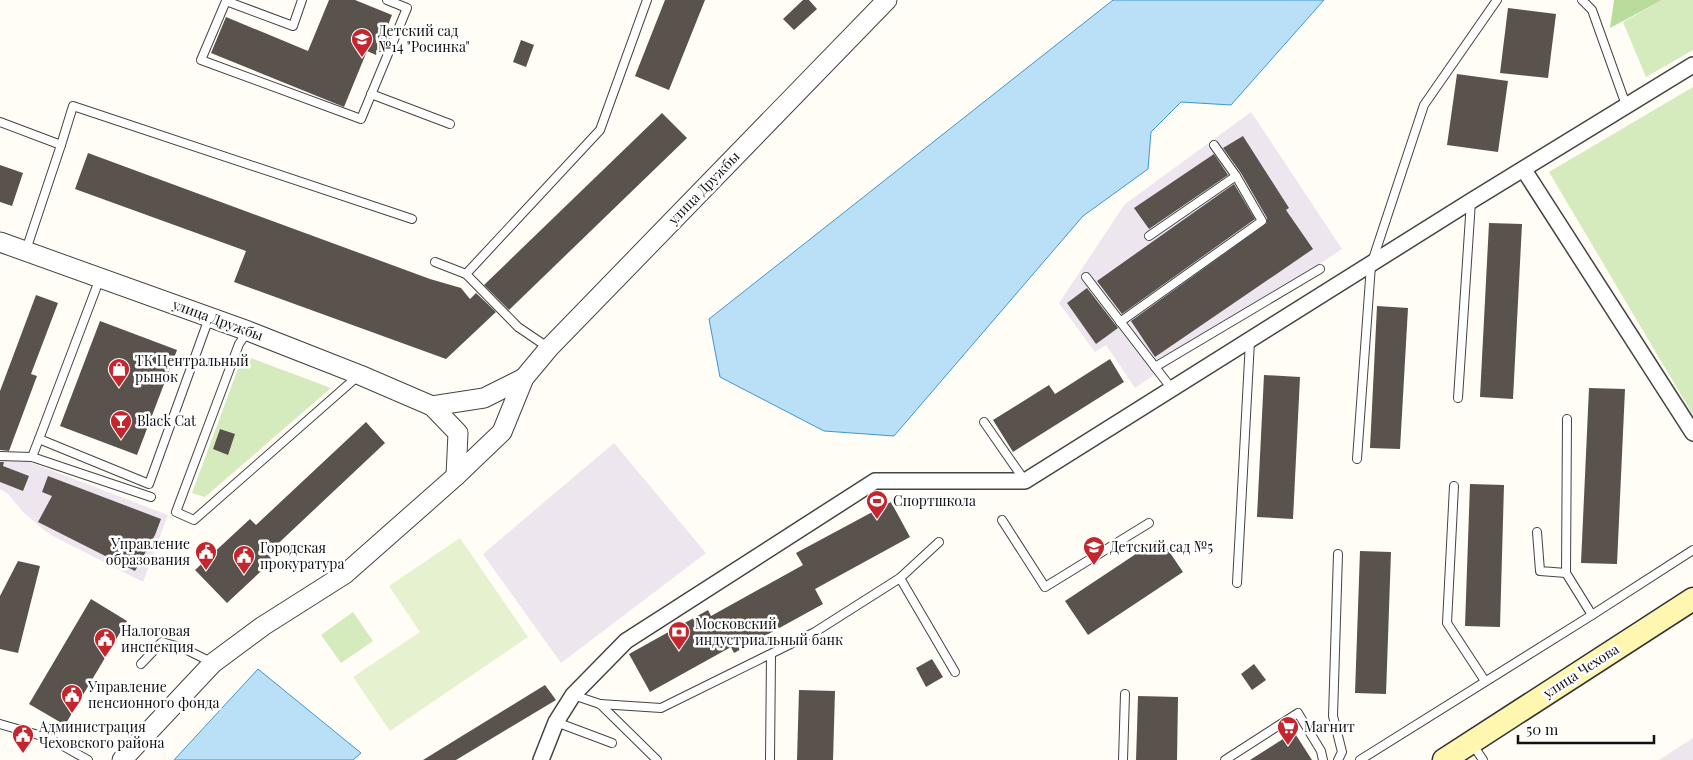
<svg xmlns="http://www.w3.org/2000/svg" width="1693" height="760" font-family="'Playfair Display',serif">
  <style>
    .industrial { fill: #eee6ef }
    .green { fill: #d5ebbd }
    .forest { fill: #b9dc9c }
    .pitch { fill: #e6f2cf }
    .water { fill: #b9e0f7; stroke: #3f96cf }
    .building { fill: #5a524d }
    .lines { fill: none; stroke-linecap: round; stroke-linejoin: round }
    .service-casing { stroke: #444; stroke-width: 10 }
    .minor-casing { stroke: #444; stroke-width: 18 }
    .tertiary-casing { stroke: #444; stroke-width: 21 }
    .secondary-casing { stroke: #333; stroke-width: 25 }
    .service { stroke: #fff; stroke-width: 8 }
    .minor { stroke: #fff; stroke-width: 15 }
    .tertiary { stroke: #fff; stroke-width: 19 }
    .secondary { stroke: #fff6b0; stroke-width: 22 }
    .labels { text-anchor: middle; stroke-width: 5; stroke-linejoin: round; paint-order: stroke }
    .poi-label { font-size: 14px; fill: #111; stroke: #fff; text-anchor: start }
    .street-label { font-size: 14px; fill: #111; stroke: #fff }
  </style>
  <rect width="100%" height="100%" fill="#fffdf5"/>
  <g class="industrial">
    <path d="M1251 112 1342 249 1135 388 1106 345 1095 352 1059 303 1125 204Z"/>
    <path d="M614 443 706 553 561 663 483 554Z"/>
    <path d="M0 461H27L168 515 143 582 49 534 24 513 8 494 0 489Z"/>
    <path d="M1693 738V760H1659Z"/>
  </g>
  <g class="green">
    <path d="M1662 0H1693V50L1646 77 1623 22Z"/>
    <path d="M1693 87V415L1549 172Z"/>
    <path d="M243 355 331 388 205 497 192 493Z"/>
    <path d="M353 612 373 641 341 663 321 635Z"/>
  </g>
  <path class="forest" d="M1614 0H1662L1610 28Z"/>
  <path class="pitch" d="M460 538 528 637 390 731 353 677 420 632 389 586Z"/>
  <g class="water">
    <path d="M1113 0H1324L1231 105 1181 102 1151 132 1148 169 1083 216 894 436 824 431 720 377 709 319Z"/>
    <path d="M258 669 361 753 353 760H174Z"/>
  </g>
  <g class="building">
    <path d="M329 0H355L392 15 376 55 367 51 344 107 211 53 226 17 308 51Z"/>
    <path d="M665 0H705L669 90 635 76Z"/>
    <path d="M803 0H809L817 9 794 30 783 19Z"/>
    <path d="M1508 8 1556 14 1548 78 1500 73Z"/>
    <path d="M521 40 534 45 526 67 513 62Z"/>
    <path d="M1457 74 1508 81 1498 152 1447 145Z"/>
    <path d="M662 113 687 138 509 310 484 285Z"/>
    <path d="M1243 136 1289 208 1286 210 1313 249 1155 357 1131 321 1267 223V218L1241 173 1223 148Z"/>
    <path d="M88 153 430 279 461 288 470 299 476 293 496 312 446 359 234 282 246 251 75 189Z"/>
    <path d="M1214 154 1228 175 1149 229 1134 208Z"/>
    <path d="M0 165 23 173 12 206 0 202Z"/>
    <path d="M1234 184 1255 219 1122 314 1097 281Z"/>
    <path d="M1489 223 1522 224 1513 399 1480 397Z"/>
    <path d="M1087 288 1118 328 1096 344 1067 303Z"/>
    <path d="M36 295 58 303 31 374 37 376 9 451 0 450V391Z"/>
    <path d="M1377 306 1408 308 1400 449 1370 448Z"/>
    <path d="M100 321 177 350 137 455 60 426Z"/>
    <path d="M1110 359 1124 382 1013 452 993 420 1049 385 1055 394Z"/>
    <path d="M1264 375 1300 377 1293 519 1257 517Z"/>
    <path d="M1589 388 1625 389 1617 564 1581 563Z"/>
    <path d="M366 422 385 443 267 554 273 560 227 603 195 570 250 519 256 525Z"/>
    <path d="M220 429 235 434 228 455 213 449Z"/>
    <path d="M0 462H4L3 466 29 476 23 491 0 482Z"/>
    <path d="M48 476 161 519 155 535 135 571 38 522 52 496 42 492Z"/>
    <path d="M1470 484 1504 485 1500 627 1465 626Z"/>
    <path d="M891 502 910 537 815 589 823 604 734 653 731 647 650 692 629 654 708 610 711 616 803 565 796 553Z"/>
    <path d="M1160 538 1183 572 1088 635 1065 601Z"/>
    <path d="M1360 551 1391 552 1386 694 1355 693Z"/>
    <path d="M18 561 40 566 18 653 0 649V596Z"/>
    <path d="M91 599 127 621 65 725 29 704Z"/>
    <path d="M932 659 943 677 926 687 916 668Z"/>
    <path d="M1254 664 1266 680 1252 690 1241 674Z"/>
    <path d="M545 685 556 700 456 760H423Z"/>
    <path d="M799 690 835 691 833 760H797Z"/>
    <path d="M1138 696 1178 697 1177 760H1136Z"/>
    <path d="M1294 732 1312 760H1250Z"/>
  </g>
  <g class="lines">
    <g class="service-casing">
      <g id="service">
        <path d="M302 0 293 26 226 1 201 60 361 119 407 8 387 0"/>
        <path d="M1582 0 1592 10 1626 105"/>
        <path d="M371 94 450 124"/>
        <path d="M0 122 61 145 26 250"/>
        <path d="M61 145 73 106 412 219"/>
        <path d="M1149 236 1236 176"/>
        <path d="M435 262 466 274"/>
        <path d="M1086 277 1172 389"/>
        <path d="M100 278 39 439 149 484 209 318"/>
        <path d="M1120 322 1262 221 1236 176 1214 145"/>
        <path d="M248 331 239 344 176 512 194 520 358 376"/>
        <path d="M549 348 518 327 466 274 600 130 647 0"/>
        <path d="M1155 367 1320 269"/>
        <path d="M1458 398 1471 201"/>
        <path d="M1567 419 1566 573 1592 615"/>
        <path d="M984 422 1025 481"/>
        <path d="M0 456 32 457 151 497"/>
        <path d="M32 457 39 439"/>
        <path d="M1357 459 1371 265 1424 105 1497 0"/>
        <path d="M1454 486 1447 623 1485 681"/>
        <path d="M1002 520 1045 587 1149 523"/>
        <path d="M1537 532 1540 571 1566 573"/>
        <path d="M900 578 955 672"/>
        <path d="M1237 583 1250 341"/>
        <path d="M141 664 162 642 183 648 213 663"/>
        <path d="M573 695 600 704 657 760"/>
        <path d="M600 704 661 708 815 632 900 578 939 542"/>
        <path d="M556 722 612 743"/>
        <path d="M0 724 49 738 88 760"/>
        <path d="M1473 745 1483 760"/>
        <path d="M770 760 771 655"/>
        <path d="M1123 760 1125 694"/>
        <path d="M1225 760 1298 713 1321 751 1323 760"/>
        <path d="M1338 760 1342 752 1333 716 1338 554"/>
        <path d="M1360 760 1592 615 1693 550"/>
      </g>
    </g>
    <g class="minor-casing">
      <g id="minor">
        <path d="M1524 170 1693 433"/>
        <path d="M541 760 556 722 573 695 626 641 875 481H1025L1471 201 1693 65"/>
      </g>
    </g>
    <g class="tertiary-casing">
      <g id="tertiary">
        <path d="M0 242 248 331 360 375 432 406 458 433 456 476"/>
        <path d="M432 406 484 398 524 378"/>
        <path d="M122 760 213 663 263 626 345 574 456 476 502 432 524 378 549 348 887 0"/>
      </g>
    </g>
    <g class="secondary-casing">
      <path id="secondary" d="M1444 760 1693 599"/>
    </g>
    <use href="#service" class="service"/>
    <use href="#minor" class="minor"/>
    <use href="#tertiary" class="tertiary"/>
    <use href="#secondary" class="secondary"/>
  </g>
  <defs>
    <g id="school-pin" transform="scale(1.125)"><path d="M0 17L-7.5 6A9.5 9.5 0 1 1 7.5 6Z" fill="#c4262e" stroke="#fff"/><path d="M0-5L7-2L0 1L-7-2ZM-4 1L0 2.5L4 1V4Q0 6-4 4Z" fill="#fff"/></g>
    <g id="shop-pin" transform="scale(1.125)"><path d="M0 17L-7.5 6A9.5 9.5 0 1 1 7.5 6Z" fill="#c4262e" stroke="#fff"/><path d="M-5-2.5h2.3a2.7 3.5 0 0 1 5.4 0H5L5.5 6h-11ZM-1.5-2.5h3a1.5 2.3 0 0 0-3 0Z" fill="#fff"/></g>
    <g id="bar-pin" transform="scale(1.125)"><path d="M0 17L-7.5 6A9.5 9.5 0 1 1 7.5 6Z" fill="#c4262e" stroke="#fff"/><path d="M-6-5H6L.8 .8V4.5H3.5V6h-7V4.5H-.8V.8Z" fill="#fff"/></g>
    <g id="stadium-pin" transform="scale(1.125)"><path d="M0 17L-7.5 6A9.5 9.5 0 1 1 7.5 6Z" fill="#c4262e" stroke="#fff"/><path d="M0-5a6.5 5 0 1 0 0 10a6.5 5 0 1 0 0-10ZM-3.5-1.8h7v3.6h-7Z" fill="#fff"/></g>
    <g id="civic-pin" transform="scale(1.125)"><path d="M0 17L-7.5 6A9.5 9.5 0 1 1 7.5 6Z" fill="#c4262e" stroke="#fff"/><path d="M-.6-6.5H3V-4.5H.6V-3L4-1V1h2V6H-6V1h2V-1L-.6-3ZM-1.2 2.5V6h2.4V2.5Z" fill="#fff"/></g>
    <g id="bank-pin" transform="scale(1.125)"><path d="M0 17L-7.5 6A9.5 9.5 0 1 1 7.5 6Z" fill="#c4262e" stroke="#fff"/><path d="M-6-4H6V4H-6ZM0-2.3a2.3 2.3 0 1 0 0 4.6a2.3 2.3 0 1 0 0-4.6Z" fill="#fff"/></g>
    <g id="supermarket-pin" transform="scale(1.125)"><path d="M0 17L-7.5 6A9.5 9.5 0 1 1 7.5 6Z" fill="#c4262e" stroke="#fff"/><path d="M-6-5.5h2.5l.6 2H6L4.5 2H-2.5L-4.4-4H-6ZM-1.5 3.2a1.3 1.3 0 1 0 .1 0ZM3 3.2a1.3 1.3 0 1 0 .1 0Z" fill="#fff"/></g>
  </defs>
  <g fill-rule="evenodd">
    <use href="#school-pin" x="362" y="39"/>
    <use href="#shop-pin" x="119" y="369"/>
    <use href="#bar-pin" x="121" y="421"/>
    <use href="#stadium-pin" x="877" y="501"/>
    <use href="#school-pin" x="1094" y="547"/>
    <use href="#civic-pin" x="206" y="552"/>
    <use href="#civic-pin" x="244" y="556"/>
    <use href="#bank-pin" x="679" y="632"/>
    <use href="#civic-pin" x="105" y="639"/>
    <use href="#civic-pin" x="72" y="695"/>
    <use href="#supermarket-pin" x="1288" y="727"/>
    <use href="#civic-pin" x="23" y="735"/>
  </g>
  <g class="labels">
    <g class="poi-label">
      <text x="378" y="36">Детский сад<tspan x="378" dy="16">№14 "Росинка"</tspan></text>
      <text x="135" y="366">ТК Центральный<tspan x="135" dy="16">рынок</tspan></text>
      <text x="137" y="426">Black Cat</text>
      <text x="893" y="506">Спортшкола</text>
      <text x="190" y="549" text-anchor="end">Управление<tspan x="190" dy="16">образования</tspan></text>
      <text x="1110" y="552">Детский сад №5</text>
      <text x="260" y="553">Городская<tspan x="260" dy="16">прокуратура</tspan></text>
      <text x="695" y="629">Московский<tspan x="695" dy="16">индустриальный банк</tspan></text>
      <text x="121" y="636">Налоговая<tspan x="121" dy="16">инспекция</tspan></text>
      <text x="88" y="692">Управление<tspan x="88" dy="16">пенсионного фонда</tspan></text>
      <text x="39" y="732">Администрация<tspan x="39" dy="16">Чеховского района</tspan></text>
      <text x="1304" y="732">Магнит</text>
    </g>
    <g class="street-label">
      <text transform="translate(704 188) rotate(-46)" y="5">улица Дружбы</text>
      <text transform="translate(218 320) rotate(20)" y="5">улица Дружбы</text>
      <text transform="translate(1581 671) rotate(-33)" y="5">улица Чехова</text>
    </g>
  </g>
  <path d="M1518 735v8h136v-8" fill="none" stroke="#111111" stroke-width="2.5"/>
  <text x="1526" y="735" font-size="15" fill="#111111" stroke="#ffffff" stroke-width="4" paint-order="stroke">50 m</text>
</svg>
